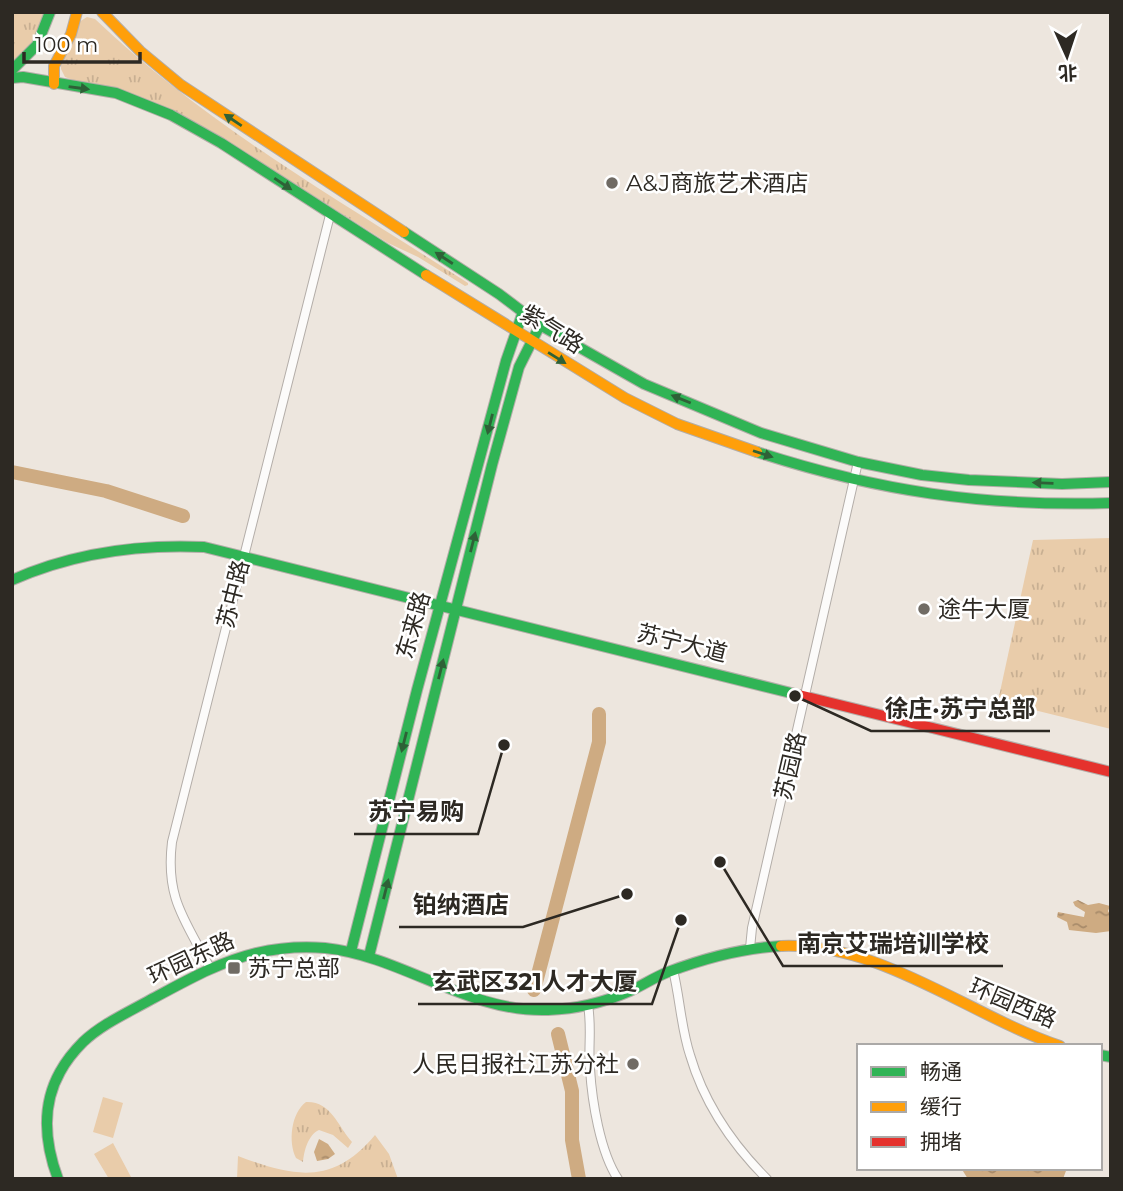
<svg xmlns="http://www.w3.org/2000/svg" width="1123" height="1191" font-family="Montserrat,'Noto Sans SC',sans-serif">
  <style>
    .grass { fill: url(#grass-tufts) }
    .pitch { fill: #e9ccaa }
    .water { fill: url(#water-ripples) }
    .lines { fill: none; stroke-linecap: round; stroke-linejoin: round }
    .river { stroke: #ceab82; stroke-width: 14 }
    .street-casing { stroke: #b3ada8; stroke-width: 10 }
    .fast-casing { stroke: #b3ada8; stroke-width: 12 }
    .slow-casing { stroke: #b3ada8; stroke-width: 12 }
    .jam-casing { stroke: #b3ada8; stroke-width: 12 }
    .street { stroke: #fcfbfa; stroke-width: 8 }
    .fast { stroke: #30b455; stroke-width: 10 }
    .slow { stroke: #ff9f0a; stroke-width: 10 }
    .jam { stroke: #e5322d; stroke-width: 10 }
    .oneway { fill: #2e6137 }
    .poi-dot { fill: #706b64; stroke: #fff; stroke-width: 2.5 }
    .labels { text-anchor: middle; stroke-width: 5; stroke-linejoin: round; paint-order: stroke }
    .poi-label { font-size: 23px; fill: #2d2923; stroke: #fff; text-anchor: start }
    .street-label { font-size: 23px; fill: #2d2923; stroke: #fff }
    .leader { fill: none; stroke: #2d2923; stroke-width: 2.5 }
    .callout-dot { fill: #2d2923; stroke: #fff; stroke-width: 2.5 }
    .callout-label { font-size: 24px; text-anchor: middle; font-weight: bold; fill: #2d2923; stroke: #fff; stroke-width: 5; stroke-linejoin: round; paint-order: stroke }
  </style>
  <defs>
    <pattern id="grass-tufts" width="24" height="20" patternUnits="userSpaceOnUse" patternTransform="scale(1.75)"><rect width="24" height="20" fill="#e9ccaa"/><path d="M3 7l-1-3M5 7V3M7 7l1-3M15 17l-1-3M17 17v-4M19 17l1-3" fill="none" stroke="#c8af92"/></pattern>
    <pattern id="water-ripples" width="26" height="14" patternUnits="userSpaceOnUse" patternTransform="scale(1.75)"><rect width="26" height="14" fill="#ceab82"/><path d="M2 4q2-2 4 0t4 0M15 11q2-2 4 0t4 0" fill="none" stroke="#a88b6a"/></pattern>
  </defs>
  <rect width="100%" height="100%" fill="#ede6de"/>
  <g class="grass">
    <path d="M12 12H46L40 33 12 66Z"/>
    <path d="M87 17 95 19C206 125 339 200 468 283V285L465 286 418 257 388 243 210 130 65 77 61 69V63L79 22Z"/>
    <path d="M1111 538V729L998 701 1033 540Z"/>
    <path d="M306 1102C331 1101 337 1125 352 1142L348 1148 333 1135 319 1130C308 1135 304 1151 303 1162L296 1158C288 1142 291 1113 306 1102Z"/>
    <path d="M375 1135 389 1154 398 1179H237L238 1156C293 1177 333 1186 375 1135Z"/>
  </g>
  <g class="pitch">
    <path d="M103 1097 123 1103 113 1138 93 1132Z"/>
    <path d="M113 1143 131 1177 133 1179H109L94 1154Z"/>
  </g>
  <g class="water">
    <path d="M1078 900 1088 905 1099 903 1110 906 1108 911 1111 916V931L1096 933 1069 930 1067 922 1057 917 1058 912 1084 917 1085 912 1075 906 1073 902Z"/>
    <path d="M319 1139 328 1144 335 1154 328 1159 317 1161 314 1152Z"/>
    <path d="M961 1168H1067L1063 1179H968Z"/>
  </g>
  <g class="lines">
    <g class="river">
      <path d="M12 472 106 491 183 516"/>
      <path d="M534 990 599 742V714"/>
      <path d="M558 1034 572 1091V1140L579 1179"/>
    </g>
    <g class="street-casing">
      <g id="street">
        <path d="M750 948 752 928 858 462"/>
        <path d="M210 968C186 921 165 899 172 842L330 215"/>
        <path d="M673 970C680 998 681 1028 690 1055 704 1103 732 1144 767 1179"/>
        <path d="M588 1005C592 1029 588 1046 590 1069 592 1101 600 1152 618 1179"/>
      </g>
    </g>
    <g class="fast-casing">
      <g id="fast">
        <path d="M12 70 37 45 50 12"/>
        <path d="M12 78 23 77 116 93 171 115 221 143 426 275"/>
        <path d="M404 232 499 294 540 325 644 384 761 433 858 462 922 475 969 480 1062 484 1111 482"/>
        <path d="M757 452C877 491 984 507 1111 503"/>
        <path d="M12 580C73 553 137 544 204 547L799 695"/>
        <path d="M351 951 417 690 506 361 523 312"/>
        <path d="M369 956 492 465 519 367 540 325"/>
        <path d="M1100 1055 1111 1057"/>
        <path d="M58 1179C45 1144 41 1106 60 1072 66 1061 74 1051 83 1042 102 1024 127 1013 150 1000 184 982 218 962 256 953 278 948 302 946 325 948 403 956 468 1013 548 1010 576 1009 605 1002 630 991 643 985 655 977 668 972 705 958 742 948 781 946"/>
      </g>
    </g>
    <g class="slow-casing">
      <g id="slow">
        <path d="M102 12 140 51 181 85 404 232"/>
        <path d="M54 84V66L71 34 77 12"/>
        <path d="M426 275 625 398 677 424 757 452"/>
        <path d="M781 946C881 942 968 1015 1060 1046"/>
      </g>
    </g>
    <g class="jam-casing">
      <path id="jam" d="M799 695 1111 772"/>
    </g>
    <use href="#street" class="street"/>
    <use href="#fast" class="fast"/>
    <use href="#slow" class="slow"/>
    <use href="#jam" class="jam"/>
  </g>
  <defs><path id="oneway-solid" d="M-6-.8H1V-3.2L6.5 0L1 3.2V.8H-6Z" transform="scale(1.75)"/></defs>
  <g class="oneway">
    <use href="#oneway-solid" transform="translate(79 88) rotate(8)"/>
    <use href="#oneway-solid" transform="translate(233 120) rotate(-146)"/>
    <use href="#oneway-solid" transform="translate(283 184) rotate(34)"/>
    <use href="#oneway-solid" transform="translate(444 258) rotate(-147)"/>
    <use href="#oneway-solid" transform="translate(557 358) rotate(32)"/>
    <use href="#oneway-solid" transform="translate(681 399) rotate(-158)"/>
    <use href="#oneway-solid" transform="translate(490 424) rotate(104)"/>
    <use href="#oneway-solid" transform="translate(763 454) rotate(18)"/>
    <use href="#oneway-solid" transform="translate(1043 483) rotate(-178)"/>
    <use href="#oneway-solid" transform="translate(473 542) rotate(-76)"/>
    <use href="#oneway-solid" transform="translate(441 669) rotate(-76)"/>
    <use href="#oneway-solid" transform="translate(404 742) rotate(104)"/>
    <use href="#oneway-solid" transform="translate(386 889) rotate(-76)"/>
  </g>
  <g class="poi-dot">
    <circle cx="612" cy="183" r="7"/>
    <circle cx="924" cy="609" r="7"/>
    <rect x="227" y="961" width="14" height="14" rx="3.5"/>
    <circle cx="633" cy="1064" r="7"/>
  </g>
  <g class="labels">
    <g class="poi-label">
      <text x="626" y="191">A&amp;J商旅艺术酒店</text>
      <text x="938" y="617">途牛大厦</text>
      <text x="248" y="976">苏宁总部</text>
      <text x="619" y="1072" text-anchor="end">人民日报社江苏分社</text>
    </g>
    <g class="street-label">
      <text transform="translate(552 329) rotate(32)" y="8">紫气路</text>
      <text transform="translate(233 594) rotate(-76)" y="8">苏中路</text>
      <text transform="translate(413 625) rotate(-74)" y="8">东来路</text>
      <text transform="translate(682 643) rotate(14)" y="8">苏宁大道</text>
      <text transform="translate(790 766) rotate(-77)" y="8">苏园路</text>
      <text transform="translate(191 958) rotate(-25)" y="8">环园东路</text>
      <text transform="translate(1013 1003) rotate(23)" y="8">环园西路</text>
    </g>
  </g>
  <path class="leader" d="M795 696L871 731H1050M504 745L478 834H354M627 894L523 927H399M720 862L783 966H1003M681 920L652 1004H418"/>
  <g class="callout-dot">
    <circle cx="795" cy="696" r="7"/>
    <circle cx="504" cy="745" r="7"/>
    <circle cx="627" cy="894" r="7"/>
    <circle cx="720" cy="862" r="7"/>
    <circle cx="681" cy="920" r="7"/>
  </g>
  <g class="callout-label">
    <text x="960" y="717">徐庄·苏宁总部</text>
    <text x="416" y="820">苏宁易购</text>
    <text x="461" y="913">铂纳酒店</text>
    <text x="893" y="952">南京艾瑞培训学校</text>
    <text x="535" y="990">玄武区321人才大厦</text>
  </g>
  <rect width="1123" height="1191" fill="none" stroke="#2d2923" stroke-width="28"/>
  <rect x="857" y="1044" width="245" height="126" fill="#ffffff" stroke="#aba9a7" stroke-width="2"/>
  <rect x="871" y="1067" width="35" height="10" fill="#30b455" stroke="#aba9a7" stroke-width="2"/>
  <text x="920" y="1079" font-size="21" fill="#2d2923">畅通</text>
  <rect x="871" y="1102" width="35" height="10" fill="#ff9f0a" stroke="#aba9a7" stroke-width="2"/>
  <text x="920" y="1114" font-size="21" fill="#2d2923">缓行</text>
  <rect x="871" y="1137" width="35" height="10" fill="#e5322d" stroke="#aba9a7" stroke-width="2"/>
  <text x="920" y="1149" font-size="21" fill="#2d2923">拥堵</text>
  <g transform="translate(1067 56) rotate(177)" stroke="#ffffff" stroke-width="5" paint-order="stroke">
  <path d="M0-5L12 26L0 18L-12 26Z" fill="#2d2923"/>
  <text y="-10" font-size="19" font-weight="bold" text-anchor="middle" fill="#2d2923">北</text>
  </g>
  <path d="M24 52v10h116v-10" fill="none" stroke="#2d2923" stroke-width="3.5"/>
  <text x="35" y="52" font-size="21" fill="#2d2923" stroke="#ffffff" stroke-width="5" paint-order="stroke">100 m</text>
</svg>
